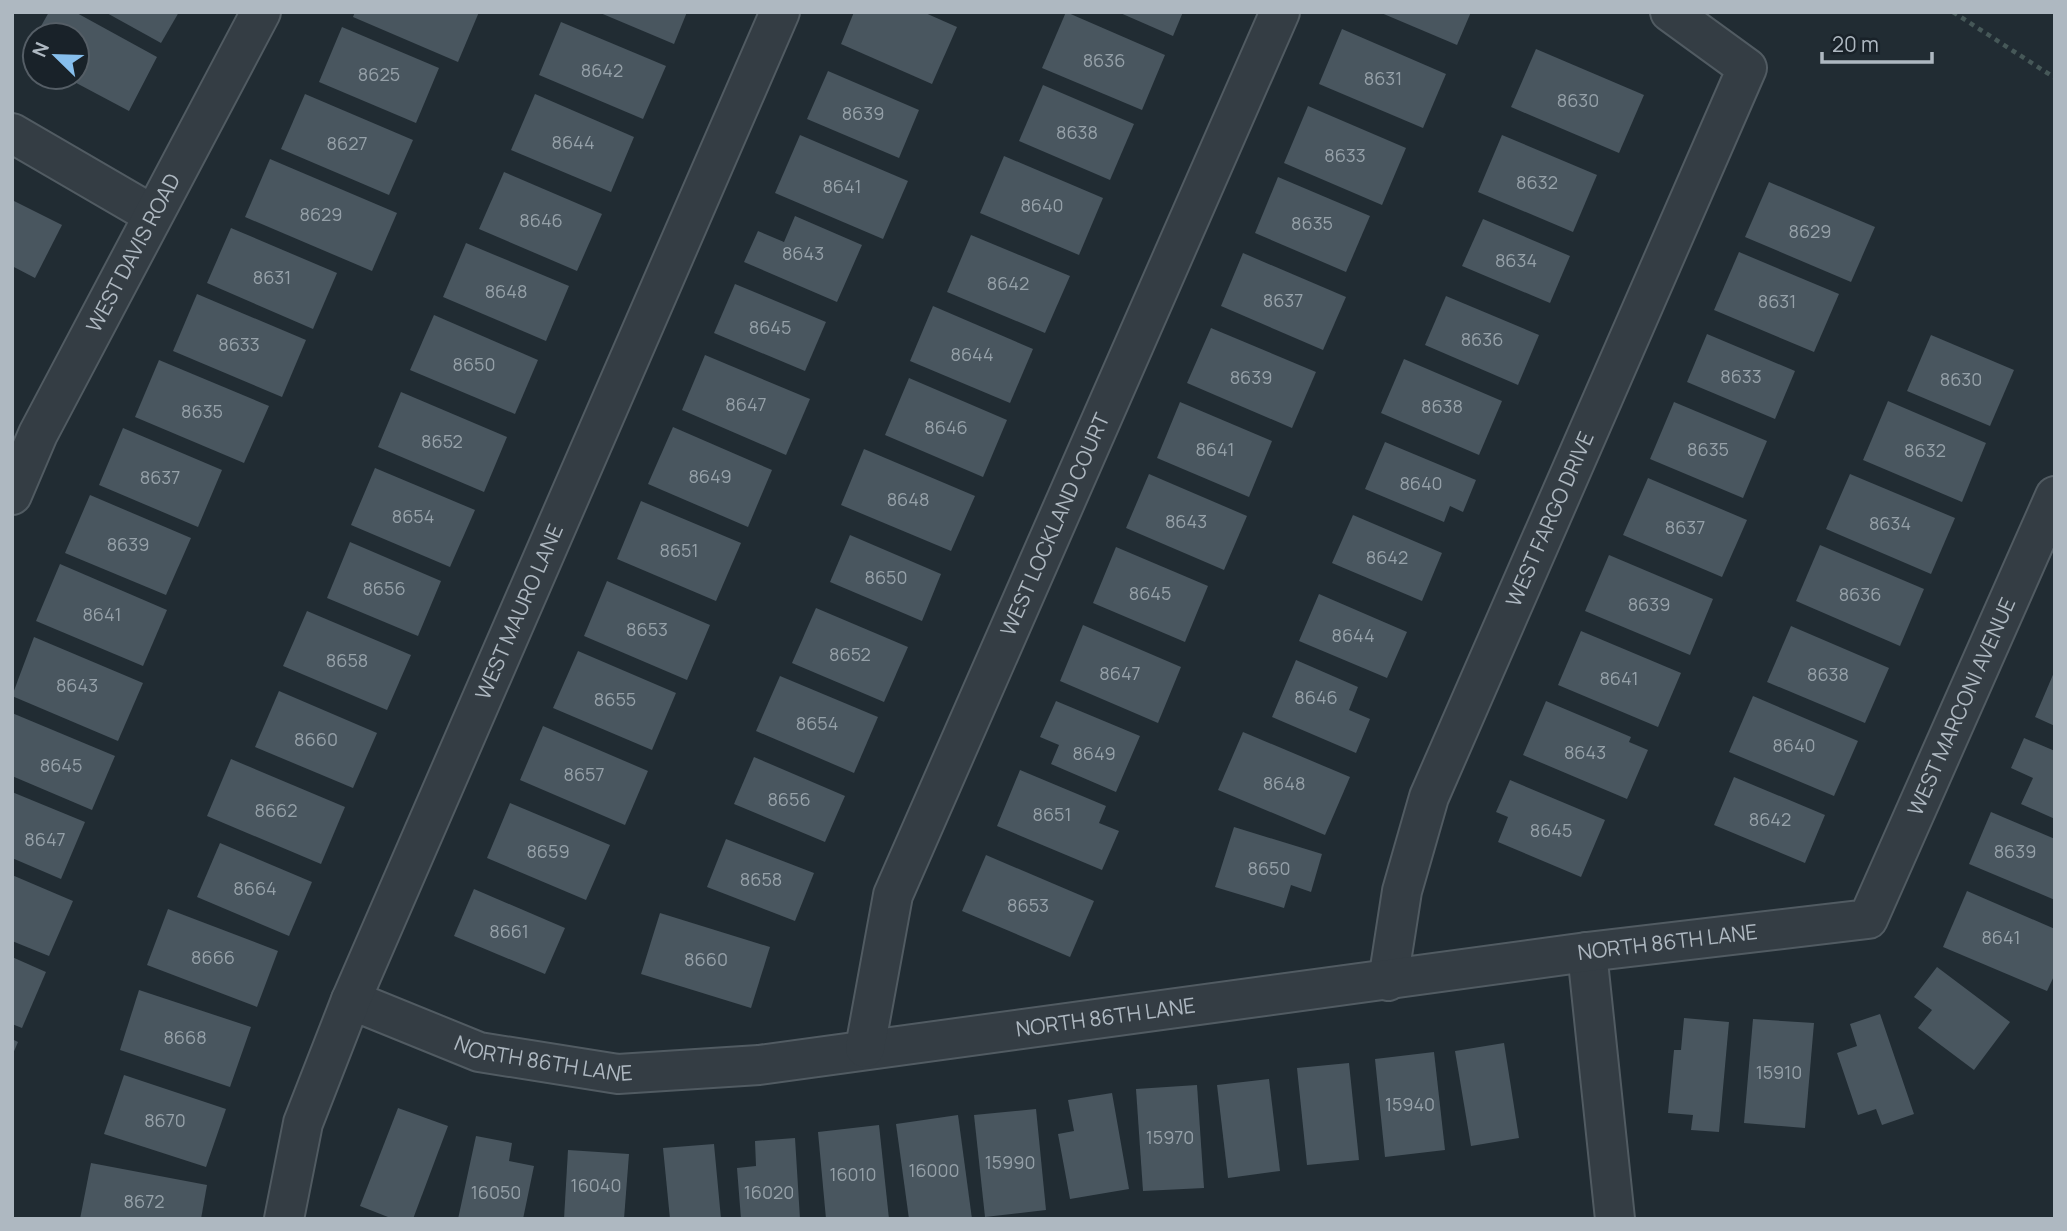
<svg xmlns="http://www.w3.org/2000/svg" width="2067" height="1231" font-family="Manrope,sans-serif">
  <style>
    .building { fill: #49565f }
    .lines { fill: none; stroke-linecap: round; stroke-linejoin: round }
    .street-casing { stroke: #515b62; stroke-width: 42 }
    .path { stroke: #465858; stroke-width: 4.5; stroke-dasharray: 5 5; stroke-linecap: butt }
    .street { stroke: #343d44; stroke-width: 38 }
    .labels { text-anchor: middle; stroke-width: 5; stroke-linejoin: round; paint-order: stroke }
    .number-label { font-size: 18px; fill: #95a0a8 }
    .street-label { font-size: 21px; fill: #aeb8c1; stroke: #192229 }
  </style>
  <rect width="100%" height="100%" fill="#212c33"/>
  <g class="building">
    <path d="M49 12H75L157 57 129 111 65 77H77V35H36Z"/>
    <path d="M105 12H179L161 43Z"/>
    <path d="M355 12H479L458 62 353 17Z"/>
    <path d="M598 12H687L674 44Z"/>
    <path d="M854 12H923L957 27 932 84 841 44Z"/>
    <path d="M1066 12 1165 55 1142 110 1042 68Z"/>
    <path d="M1118 12H1183L1173 36Z"/>
    <path d="M1379 12H1471L1457 45Z"/>
    <path d="M561 22 666 66 643 119 539 75Z"/>
    <path d="M342 27 439 68 416 123 319 82Z"/>
    <path d="M1342 29 1446 74 1423 128 1319 84Z"/>
    <path d="M35 38V61L25 56Z"/>
    <path d="M1536 49 1644 95 1619 153 1511 107Z"/>
    <path d="M828 71 919 110 899 158 807 119Z"/>
    <path d="M1043 85 1134 124 1110 180 1019 141Z"/>
    <path d="M305 94 413 140 389 195 281 149Z"/>
    <path d="M535 94 634 137 611 192 511 150Z"/>
    <path d="M1308 106 1406 148 1382 205 1284 163Z"/>
    <path d="M800 135 908 181 883 239 775 193Z"/>
    <path d="M1502 135 1597 175 1573 232 1478 192Z"/>
    <path d="M1004 156 1103 198 1079 255 980 213Z"/>
    <path d="M270 159 397 213 372 271 245 217Z"/>
    <path d="M504 172 602 214 577 271 479 229Z"/>
    <path d="M1278 177 1370 216 1346 272 1255 233Z"/>
    <path d="M1769 182 1875 227 1851 282 1745 237Z"/>
    <path d="M12 200 62 225 35 278 12 266Z"/>
    <path d="M795 216 862 245 837 302 744 262 758 231 784 242Z"/>
    <path d="M1483 219 1570 256 1550 303 1462 266Z"/>
    <path d="M231 228 337 273 313 329 207 283Z"/>
    <path d="M971 235 1070 276 1045 333 947 292Z"/>
    <path d="M466 243 569 286 546 341 443 297Z"/>
    <path d="M1739 252 1839 294 1814 352 1714 310Z"/>
    <path d="M1243 253 1346 297 1323 350 1221 306Z"/>
    <path d="M735 284 826 322 805 371 714 333Z"/>
    <path d="M197 294 306 340 282 397 173 351Z"/>
    <path d="M1446 296 1539 335 1518 385 1425 345Z"/>
    <path d="M933 306 1033 349 1010 403 910 361Z"/>
    <path d="M434 315 538 360 515 414 410 370Z"/>
    <path d="M1211 328 1316 372 1292 428 1187 383Z"/>
    <path d="M1707 334 1795 371 1775 419 1687 382Z"/>
    <path d="M1931 335 2014 370 1990 426 1907 391Z"/>
    <path d="M705 355 810 399 786 455 682 410Z"/>
    <path d="M1404 359 1502 401 1479 455 1381 413Z"/>
    <path d="M159 360 269 406 244 463 135 417Z"/>
    <path d="M909 378 1007 420 983 477 885 435Z"/>
    <path d="M401 392 507 437 484 492 378 447Z"/>
    <path d="M1888 401 1986 443 1962 502 1863 460Z"/>
    <path d="M1180 402 1272 441 1249 497 1157 458Z"/>
    <path d="M1674 402 1767 441 1743 498 1650 459Z"/>
    <path d="M673 427 772 470 748 527 648 484Z"/>
    <path d="M123 428 222 470 198 527 99 485Z"/>
    <path d="M1385 442 1476 480 1463 512 1450 506 1444 522 1365 489Z"/>
    <path d="M864 449 975 496 951 551 841 505Z"/>
    <path d="M375 468 475 510 450 567 351 525Z"/>
    <path d="M1149 474 1247 516 1224 570 1126 528Z"/>
    <path d="M1850 474 1955 518 1931 574 1826 529Z"/>
    <path d="M1648 478 1747 520 1722 577 1623 535Z"/>
    <path d="M90 495 191 538 166 595 65 553Z"/>
    <path d="M641 501 741 543 716 601 617 559Z"/>
    <path d="M1353 515 1442 553 1422 601 1332 563Z"/>
    <path d="M850 535 941 574 922 621 830 582Z"/>
    <path d="M350 542 441 581 418 636 327 598Z"/>
    <path d="M1820 545 1924 589 1900 646 1796 601Z"/>
    <path d="M1116 547 1208 586 1185 642 1093 603Z"/>
    <path d="M1609 555 1713 599 1690 655 1585 611Z"/>
    <path d="M60 564 167 610 143 666 36 621Z"/>
    <path d="M607 581 710 625 687 680 584 636Z"/>
    <path d="M1319 594 1407 632 1387 678 1299 641Z"/>
    <path d="M816 608 908 647 884 702 792 663Z"/>
    <path d="M307 611 411 655 387 710 283 666Z"/>
    <path d="M1083 625 1181 667 1158 723 1060 681Z"/>
    <path d="M1791 626 1889 668 1865 723 1767 682Z"/>
    <path d="M1581 631 1681 673 1658 727 1558 685Z"/>
    <path d="M34 637 143 683 118 741 12 696Z"/>
    <path d="M578 651 676 693 652 750 553 708Z"/>
    <path d="M1296 660 1358 687 1349 710 1370 719 1356 753 1272 717Z"/>
    <path d="M2055 670V726L2035 717Z"/>
    <path d="M780 676 878 717 854 773 756 731Z"/>
    <path d="M279 691 377 733 353 788 255 747Z"/>
    <path d="M1753 696 1858 741 1834 796 1729 752Z"/>
    <path d="M1056 701 1140 736 1116 792 1051 764 1059 745 1040 737Z"/>
    <path d="M1546 701 1631 737 1629 742 1648 750 1627 799 1523 755Z"/>
    <path d="M12 713 115 756 92 810 12 776Z"/>
    <path d="M543 726 648 771 625 825 520 780Z"/>
    <path d="M1243 732 1350 777 1325 835 1218 790Z"/>
    <path d="M2024 738 2055 751V819L2021 804 2033 778 2011 768Z"/>
    <path d="M754 757 845 796 825 842 734 804Z"/>
    <path d="M231 759 345 807 321 864 207 816Z"/>
    <path d="M1020 770 1106 806 1099 823 1119 831 1102 870 997 826Z"/>
    <path d="M1734 777 1825 815 1805 863 1714 825Z"/>
    <path d="M1510 780 1605 820 1581 877 1498 842 1508 817 1496 812Z"/>
    <path d="M12 792 85 822 61 879 12 858Z"/>
    <path d="M510 803 610 845 586 900 487 858Z"/>
    <path d="M1991 812 2055 839V900L1969 864Z"/>
    <path d="M1234 827 1322 854 1311 892 1291 885 1284 908 1215 887Z"/>
    <path d="M726 839 814 873 795 921 707 887Z"/>
    <path d="M220 843 312 882 289 936 197 897Z"/>
    <path d="M986 855 1094 901 1070 957 962 911Z"/>
    <path d="M12 875 73 901 49 956 12 941Z"/>
    <path d="M474 889 565 928 545 974 454 936Z"/>
    <path d="M1967 891 2055 929V974L2047 991 1943 947Z"/>
    <path d="M168 909 278 951 257 1007 147 965Z"/>
    <path d="M660 913 770 947 751 1008 641 974Z"/>
    <path d="M12 957 46 972 22 1028 12 1024Z"/>
    <path d="M1937 967 2010 1022 1974 1070 1918 1028 1932 1010 1914 997Z"/>
    <path d="M139 990 251 1027 230 1087 120 1050Z"/>
    <path d="M1880 1014 1914 1114 1882 1125 1876 1109 1858 1115 1837 1053 1857 1046 1850 1024Z"/>
    <path d="M1684 1018 1729 1022 1719 1132 1691 1130 1693 1115 1668 1113 1674 1050H1681Z"/>
    <path d="M1753 1019 1814 1023 1805 1128 1744 1123Z"/>
    <path d="M12 1039 18 1042 12 1056Z"/>
    <path d="M1504 1043 1519 1138 1471 1146 1455 1051Z"/>
    <path d="M1434 1052 1445 1150 1385 1157 1375 1059Z"/>
    <path d="M1349 1063 1359 1160 1307 1165 1297 1068Z"/>
    <path d="M124 1075 226 1109 206 1167 104 1134Z"/>
    <path d="M1269 1079 1280 1171 1228 1178 1217 1085Z"/>
    <path d="M1197 1085 1204 1188 1143 1191 1136 1089Z"/>
    <path d="M1112 1093 1129 1189 1070 1199 1058 1134 1074 1131 1068 1100Z"/>
    <path d="M398 1108 448 1126 413 1219H393L360 1206Z"/>
    <path d="M1036 1109 1046 1210 985 1217 974 1115Z"/>
    <path d="M958 1115 972 1219H909L896 1124Z"/>
    <path d="M879 1125 889 1219H826L818 1132Z"/>
    <path d="M476 1136 512 1143 509 1161 534 1166 523 1219H458Z"/>
    <path d="M795 1138 800 1219H741L737 1168 756 1166 755 1141Z"/>
    <path d="M714 1144 721 1219H670L663 1148Z"/>
    <path d="M568 1150 629 1154 624 1219H564Z"/>
    <path d="M91 1163 207 1185 201 1219H80Z"/>
  </g>
  <g class="lines">
    <g class="street-casing">
      <g id="street">
        <path d="M12 133 153 215"/>
        <path id="s1" d="M12 495 38 434 261 12"/>
        <path d="M1587 952 1615 1219"/>
        <path id="s2" d="M1388 981 1402 891 1429 797 1747 68 1670 12"/>
        <path id="s3" d="M351 1000 479 1052 618 1074 759 1065 1587 952 1868 919 2055 496"/>
        <path id="s4" d="M865 1048 893 895 1280 12"/>
        <path id="s5" d="M284 1219 303 1123 351 1000 780 12"/>
      </g>
    </g>
    <path class="path" d="M1953 12 2055 78"/>
    <use href="#street" class="street"/>
  </g>
  <g class="labels">
    <g class="number-label">
      <text x="1104" y="67">8636</text>
      <text x="602" y="77">8642</text>
      <text x="379" y="81">8625</text>
      <text x="1383" y="85">8631</text>
      <text x="1578" y="107">8630</text>
      <text x="863" y="120">8639</text>
      <text x="1077" y="139">8638</text>
      <text x="573" y="149">8644</text>
      <text x="347" y="150">8627</text>
      <text x="1345" y="162">8633</text>
      <text x="1537" y="189">8632</text>
      <text x="842" y="193">8641</text>
      <text x="1042" y="212">8640</text>
      <text x="321" y="221">8629</text>
      <text x="541" y="227">8646</text>
      <text x="1312" y="230">8635</text>
      <text x="1810" y="238">8629</text>
      <text x="803" y="260">8643</text>
      <text x="1516" y="267">8634</text>
      <text x="272" y="284">8631</text>
      <text x="1008" y="290">8642</text>
      <text x="506" y="298">8648</text>
      <text x="1283" y="307">8637</text>
      <text x="1777" y="308">8631</text>
      <text x="770" y="334">8645</text>
      <text x="1482" y="346">8636</text>
      <text x="239" y="351">8633</text>
      <text x="972" y="361">8644</text>
      <text x="474" y="371">8650</text>
      <text x="1741" y="383">8633</text>
      <text x="1251" y="384">8639</text>
      <text x="1961" y="386">8630</text>
      <text x="746" y="411">8647</text>
      <text x="1442" y="413">8638</text>
      <text x="202" y="418">8635</text>
      <text x="946" y="434">8646</text>
      <text x="442" y="448">8652</text>
      <text x="1215" y="456">8641</text>
      <text x="1708" y="456">8635</text>
      <text x="1925" y="457">8632</text>
      <text x="710" y="483">8649</text>
      <text x="160" y="484">8637</text>
      <text x="1421" y="490">8640</text>
      <text x="908" y="506">8648</text>
      <text x="413" y="523">8654</text>
      <text x="1186" y="528">8643</text>
      <text x="1890" y="530">8634</text>
      <text x="1685" y="534">8637</text>
      <text x="128" y="551">8639</text>
      <text x="679" y="557">8651</text>
      <text x="1387" y="564">8642</text>
      <text x="886" y="584">8650</text>
      <text x="384" y="595">8656</text>
      <text x="1150" y="600">8645</text>
      <text x="1860" y="601">8636</text>
      <text x="1649" y="611">8639</text>
      <text x="102" y="621">8641</text>
      <text x="647" y="636">8653</text>
      <text x="1353" y="642">8644</text>
      <text x="850" y="661">8652</text>
      <text x="347" y="667">8658</text>
      <text x="1120" y="680">8647</text>
      <text x="1828" y="681">8638</text>
      <text x="1619" y="685">8641</text>
      <text x="77" y="692">8643</text>
      <text x="1316" y="704">8646</text>
      <text x="615" y="706">8655</text>
      <text x="817" y="730">8654</text>
      <text x="316" y="746">8660</text>
      <text x="1794" y="752">8640</text>
      <text x="1585" y="759">8643</text>
      <text x="1094" y="760">8649</text>
      <text x="61" y="772">8645</text>
      <text x="584" y="781">8657</text>
      <text x="1284" y="790">8648</text>
      <text x="789" y="806">8656</text>
      <text x="276" y="817">8662</text>
      <text x="1052" y="821">8651</text>
      <text x="1770" y="826">8642</text>
      <text x="1551" y="837">8645</text>
      <text x="45" y="846">8647</text>
      <text x="548" y="858">8659</text>
      <text x="2015" y="858">8639</text>
      <text x="1269" y="875">8650</text>
      <text x="761" y="886">8658</text>
      <text x="255" y="895">8664</text>
      <text x="1028" y="912">8653</text>
      <text x="509" y="938">8661</text>
      <text x="2001" y="944">8641</text>
      <text x="213" y="964">8666</text>
      <text x="706" y="966">8660</text>
      <text x="185" y="1044">8668</text>
      <text x="1779" y="1079">15910</text>
      <text x="1410" y="1111">15940</text>
      <text x="165" y="1127">8670</text>
      <text x="1170" y="1144">15970</text>
      <text x="1010" y="1169">15990</text>
      <text x="934" y="1177">16000</text>
      <text x="853" y="1181">16010</text>
      <text x="596" y="1192">16040</text>
      <text x="496" y="1199">16050</text>
      <text x="769" y="1199">16020</text>
      <text x="144" y="1208">8672</text>
    </g>
    <g class="street-label">
      <text dy="7" stroke="none"><textPath href="#s1" startOffset="271">WEST DAVIS ROAD</textPath></text>
      <text dy="7" stroke="none"><textPath href="#s2" startOffset="492">WEST FARGO DRIVE</textPath></text>
      <text dy="7" stroke="none"><textPath href="#s4" startOffset="560">WEST LOCKLAND COURT</textPath></text>
      <text dy="7" stroke="none"><textPath href="#s5" startOffset="653">WEST MAURO LANE</textPath></text>
      <text dy="7" stroke="none"><textPath href="#s3" startOffset="1771">WEST MARCONI AVENUE</textPath></text>
      <text dy="7" stroke="none"><textPath href="#s3" startOffset="1337">NORTH 86TH LANE</textPath></text>
      <text dy="7" stroke="none"><textPath href="#s3" startOffset="770">NORTH 86TH LANE</textPath></text>
      <text dy="7" stroke="none"><textPath href="#s3" startOffset="203">NORTH 86TH LANE</textPath></text>
    </g>
  </g>
  <rect width="2067" height="1231" fill="none" stroke="#aeb8c1" stroke-width="28"/>
  <g transform="translate(56 56) rotate(293)"><circle r="33" fill="#192229" stroke="#555e66" stroke-width="2"/>
  <path d="M0-5L12 26L0 18L-12 26Z" fill="#87bfed"/>
  <text y="-10" font-size="19" font-weight="bold" text-anchor="middle" fill="#aeb8c1">N</text>
  </g>
  <path d="M1822 52v10h110v-10" fill="none" stroke="#aeb8c1" stroke-width="3.5"/>
  <text x="1832" y="52" font-size="21" fill="#aeb8c1" stroke="#192229" stroke-width="5" paint-order="stroke">20 m</text>
</svg>
